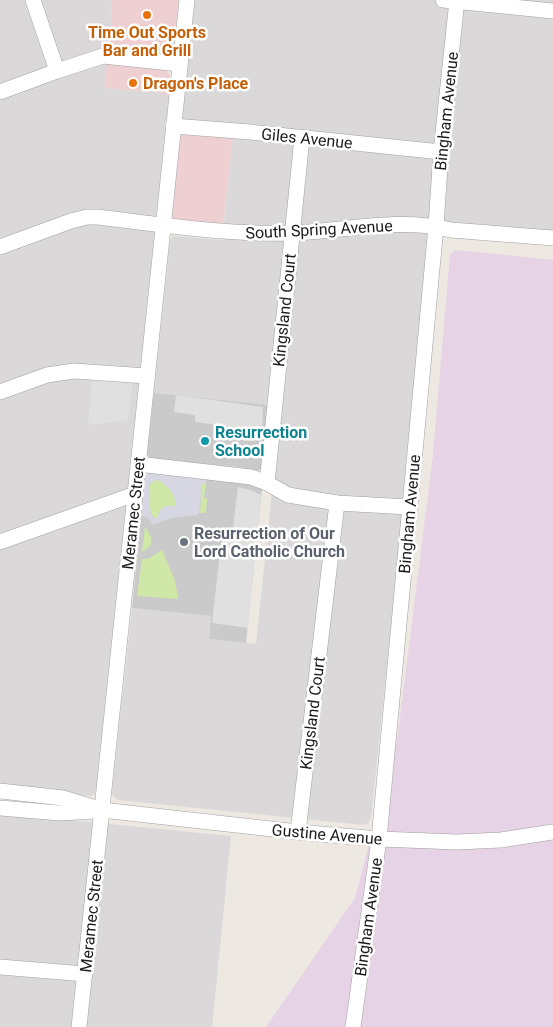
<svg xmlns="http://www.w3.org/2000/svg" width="553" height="1027" font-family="Roboto,sans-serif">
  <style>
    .residential { fill: #dad8d9 }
    .commercial { fill: #eed0d3 }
    .industrial { fill: #e6d3e5 }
    .religious { fill: #cacaca }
    .grass { fill: #cfe8a7 }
    .parking { fill: #e0e0e0 }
    .plaza { fill: #d6d7e3; fill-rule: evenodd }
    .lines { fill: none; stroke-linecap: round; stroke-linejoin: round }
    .minor-casing { stroke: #a0a0a0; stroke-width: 16 }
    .minor { stroke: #fff; stroke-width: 15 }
    .food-dot { fill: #e8710a; stroke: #fff; stroke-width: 2 }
    .culture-dot { fill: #0f9aa8; stroke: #fff; stroke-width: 2 }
    .worship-dot { fill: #6b7280; stroke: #fff; stroke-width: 2 }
    .labels { text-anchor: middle; stroke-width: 5; stroke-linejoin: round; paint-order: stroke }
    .food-label { font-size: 16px; font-weight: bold; fill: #c56008; stroke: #fff }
    .street-label { font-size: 16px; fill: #1c1c1c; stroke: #fff }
    .culture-label { font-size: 16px; font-weight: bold; fill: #0d838f; stroke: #fff; text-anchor: start }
    .worship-label { font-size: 16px; font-weight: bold; fill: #5b616d; stroke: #fff; text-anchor: start }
  </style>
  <rect width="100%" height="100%" fill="#ede8e1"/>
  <g class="residential">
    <path d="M0 0H111L112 22 104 88 154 92 169 95 96 789 94 794 91 796 0 786Z"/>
    <path d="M194 0H553V233L430 222 402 520 371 818 368 823 363 825 119 800 114 797 112 793 132 608 211 616 209 639 256 644 281 407 154 393 170 241 173 236H176L222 240 234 126 183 119 182 117Z"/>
    <path d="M0 813 231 836 212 1027H0Z"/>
  </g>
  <g class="commercial">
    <path d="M111 0H179L172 54 170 56 109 52 112 22Z"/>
    <path d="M107 64 165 69 170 75 169 95 154 92 104 88Z"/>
    <path d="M183 133 233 136 223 226 175 220 171 214 179 138Z"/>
  </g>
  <path class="industrial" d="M456 250 553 260V1027H266L355 898 398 734 433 455 450 254Z"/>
  <g class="religious">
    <path d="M154 393 268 405 261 469 257 471 239 467 151 459 149 458 147 454Z"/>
    <path d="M150 473 245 482 262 489 246 643 209 639 211 616 132 608 145 477 147 474Z"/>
  </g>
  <g class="grass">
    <path d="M155 480C168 481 175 494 176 506 165 506 160 507 157 518L155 519C147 509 149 496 150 484Z"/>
    <path d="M203 483H206L204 498 207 499 206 513H200L202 485Z"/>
    <path d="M145 527C153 537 155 546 142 552Z"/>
    <path d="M162 550 175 581 178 598 177 599 137 596 142 559H148Z"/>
  </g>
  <g class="parking">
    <path d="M92 378 133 382 128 420 88 425Z"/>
    <path d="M176 395 263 407 262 431 195 422V415L174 412Z"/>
    <path d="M238 487 253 491 261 495 248 628 212 623 222 535 232 536Z"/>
  </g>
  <path class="plaza" d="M151 473 206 479V483H203L202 484 199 514H197V515L171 518 152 525 148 518 141 515 145 477 147 474ZM155 480 160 481 169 488 174 496 176 506H167L161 509 156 519H154L152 516 150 510 149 500 150 484Z"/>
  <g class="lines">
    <g class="minor-casing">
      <g id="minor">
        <path d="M33 0 57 71"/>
        <path d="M443 0 553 11"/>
        <path d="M0 92 57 71 103 56 180 64"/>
        <path d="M173 126 250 132 441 152"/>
        <path d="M0 247 71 221 87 217H98C163 225 227 235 292 233 344 231 400 217 451 230L553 238"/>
        <path d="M0 392 47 375 74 371 147 376"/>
        <path d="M138 464 251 477 267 483 288 495 337 503 409 507"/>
        <path d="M267 483 302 138"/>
        <path d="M0 542 135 494"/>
        <path d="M0 791 63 798 102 810 298 832 379 839 457 842 501 840 553 832"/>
        <path d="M0 808 59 813 96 811"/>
        <path d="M298 832 337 503"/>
        <path d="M0 967 85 974"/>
        <path d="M79 1027 187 0"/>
        <path d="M353 1027 379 839 436 226 441 152 457 0"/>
      </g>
    </g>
    <use href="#minor" class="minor"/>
  </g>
  <g class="food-dot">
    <circle cx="147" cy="15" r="5"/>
    <circle cx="133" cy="83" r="5"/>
  </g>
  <circle class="culture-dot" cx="205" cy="441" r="5"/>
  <circle class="worship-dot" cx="184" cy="542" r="5"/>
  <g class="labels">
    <g class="food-label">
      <text x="147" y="38">Time Out Sports<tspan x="147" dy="18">Bar and Grill</tspan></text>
      <text x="143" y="89" text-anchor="start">Dragon's Place</text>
    </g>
    <g class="street-label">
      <text transform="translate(446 111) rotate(-84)" y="6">Bingham Avenue</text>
      <text transform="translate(307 138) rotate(6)" y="6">Giles Avenue</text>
      <text transform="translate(319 229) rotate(-3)" y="6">South Spring Avenue</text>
      <text transform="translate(284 310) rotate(-84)" y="6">Kingsland Court</text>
      <text transform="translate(133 513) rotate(-84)" y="6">Meramec Street</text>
      <text transform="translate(409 514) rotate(-85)" y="6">Bingham Avenue</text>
      <text transform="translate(312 713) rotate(-83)" y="6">Kingsland Court</text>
      <text transform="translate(327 834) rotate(5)" y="6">Gustine Avenue</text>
      <text transform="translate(91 916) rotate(-84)" y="6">Meramec Street</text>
      <text transform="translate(368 917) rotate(-82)" y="6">Bingham Avenue</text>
    </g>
    <g class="culture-label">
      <text x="215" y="438">Resurrection<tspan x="215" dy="18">School</tspan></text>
    </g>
    <g class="worship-label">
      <text x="194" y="539">Resurrection of Our<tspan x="194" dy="18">Lord Catholic Church</tspan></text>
    </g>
  </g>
</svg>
